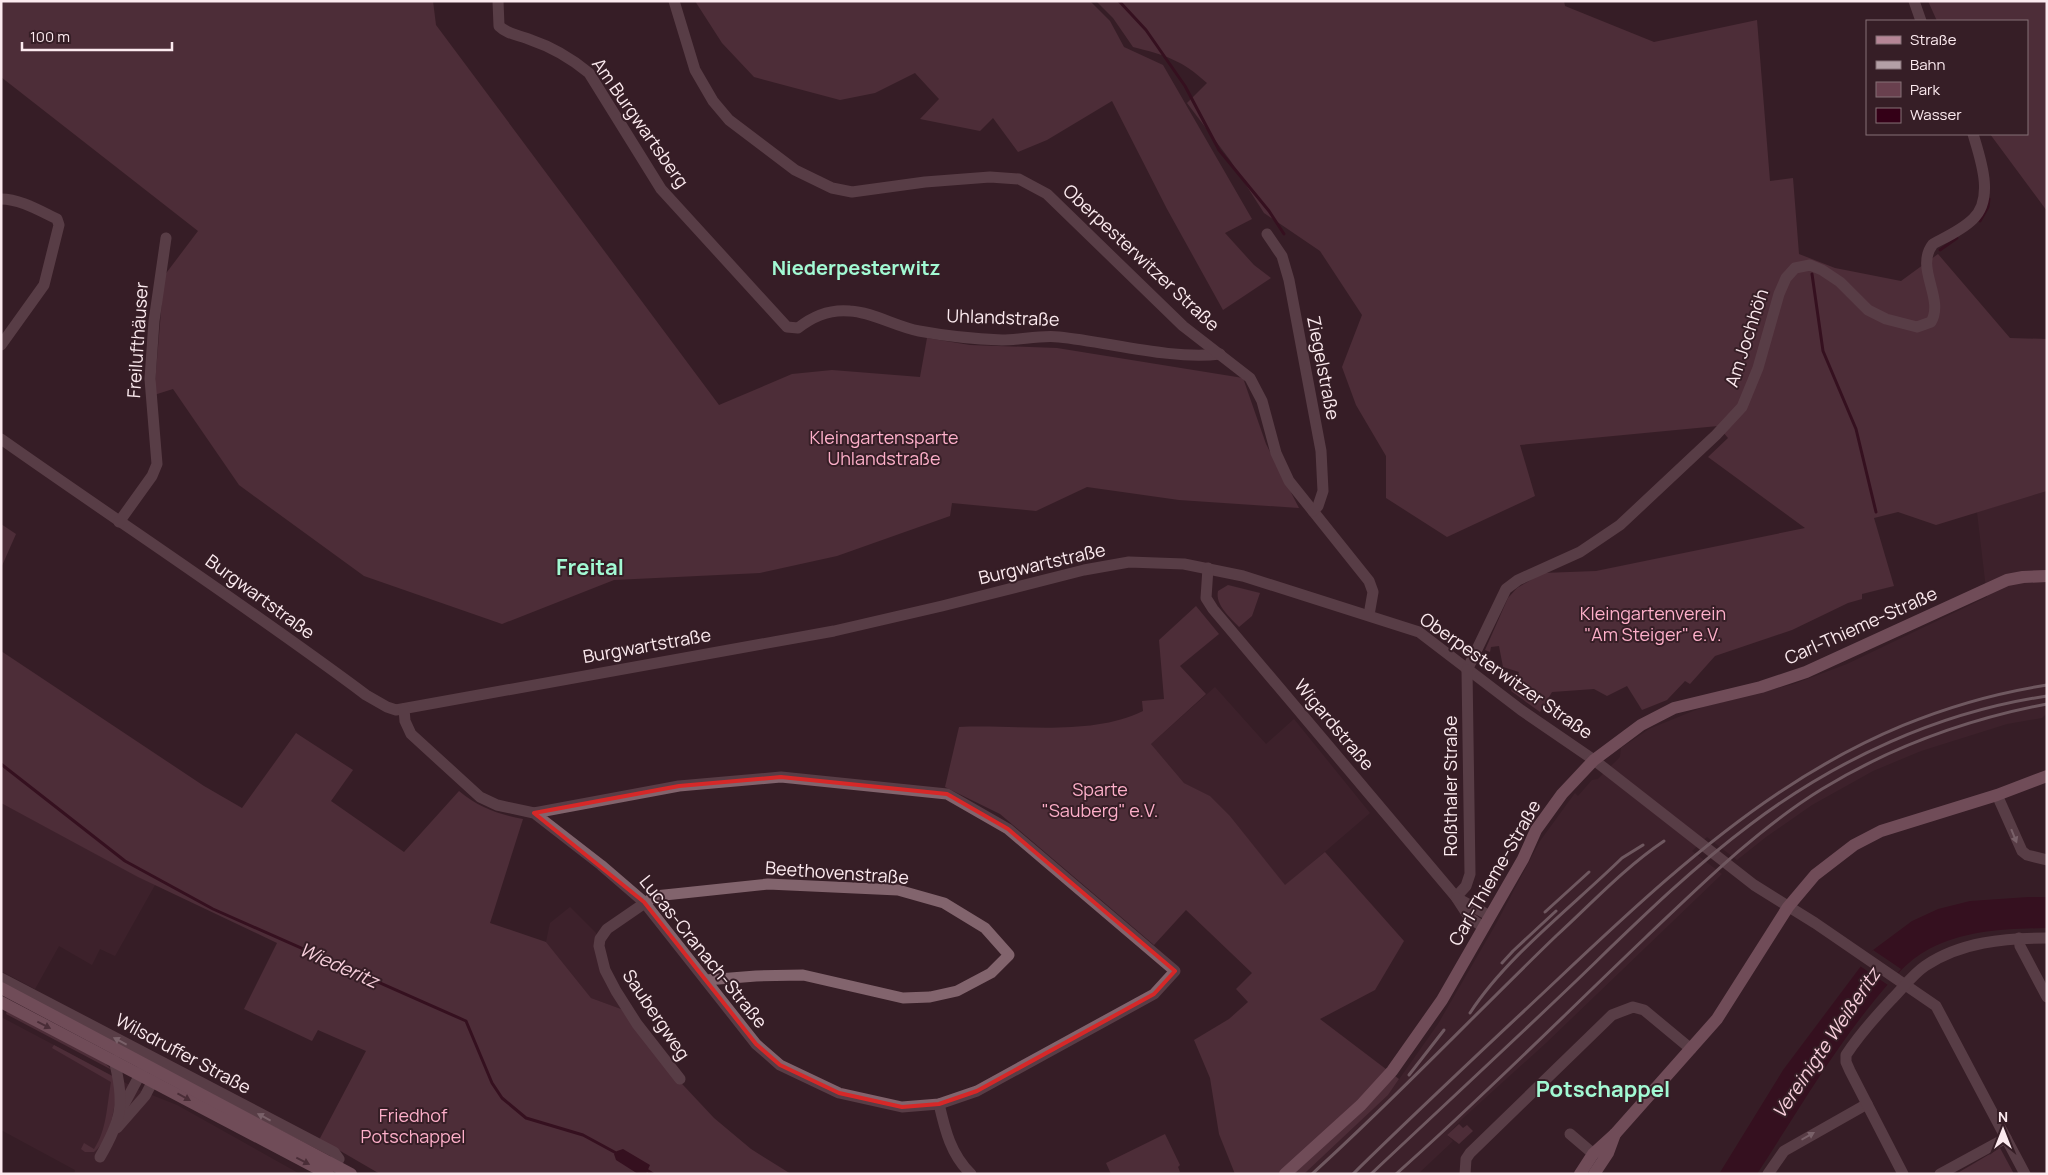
<svg xmlns="http://www.w3.org/2000/svg" width="2048" height="1175" font-family="Manrope,sans-serif">
  <style>
    .built { fill: #462732 }
    .green { fill: #69404e }
    .water { fill: #340017 }
    .pier { fill: #361e26 }
    .lines { fill: none; stroke-linecap: round; stroke-linejoin: round }
    .stream { stroke: #340017; stroke-width: 3 }
    .street { stroke: #82646d; stroke-width: 11 }
    .secondary { stroke: #b68696; stroke-width: 12 }
    .rail { stroke: #b4a0a6; stroke-width: 3 }
    .oneway { fill: #cbb4bb }
    .oneway2 { fill: #63424d }
    .marked { fill: none; stroke: #d62828; stroke-width: 4; stroke-linejoin: round }
    .labels { text-anchor: middle; stroke-width: 4; stroke-linejoin: round; paint-order: stroke }
    .street-label { font-size: 18px; fill: #fceaef; stroke: #361e26 }
    .park-label { font-size: 18px; fill: #fdafc9; stroke: #361e26 }
    .water-label { font-size: 19px; font-style: italic; fill: #f7cedb; stroke: #361e26 }
    .quarter-label { font-size: 20px; font-weight: bold; fill: #a2f9d3; stroke: #361e26 }
    .district-label { font-size: 22px; font-weight: bold; fill: #a2f9d3; stroke: #361e26 }
  </style>
  <rect width="100%" height="100%" fill="#361e26"/>
  <g class="built">
    <path d="M2047 491V713L2042 718 2007 724 1921 751 1873 771 1812 805 1766 837 1737 860 1707 837 1692 851 1722 874 1546 1043 1462 1119 1447 1135 1453 1141 1418 1174H1304L1388 1095 1438 1024 1496 924 1540 841 1575 793 1578 796 1592 780 1598 779 1620 757 1621 748 1649 729 1703 707 1794 684 1847 664 1987 597 1977 512Z"/>
    <path d="M1215 687 1266 744 1294 719 1370 813 1285 886 1230 816 1210 796 1184 783 1151 744Z"/>
    <path d="M1 803 155 885 115 956 100 949 92 965 59 946 35 989 1 971Z"/>
    <path d="M570 907 596 933V949L621 1009 591 998 546 942 550 923Z"/>
    <path d="M1 1017 139 1090 177 1105 300 1174H74L75 1170 1 1130Z"/>
  </g>
  <g class="green">
    <path d="M1 1H433L436 25 719 405 792 374 832 370 920 377 927 338 970 345 1057 348 1243 378 1266 444 1299 508 1179 500 1087 487 1036 511 952 503 950 516 837 556 760 573 614 580 502 624 364 576 239 485 173 389 154 395 164 276 198 231 1 77Z"/>
    <path d="M695 1H1090L1110 21 1124 47 1163 65 1252 219 1225 233 1254 265 1271 278 1223 310 1167 209 1112 101 1047 140 1018 152 993 118 980 131 920 119 939 99 915 73 875 93 840 100 754 77 722 43Z"/>
    <path d="M1096 1H1564L1565 6 1654 42 1757 20 1770 181 1793 178 1799 254 1835 268 1901 281 1938 254 2010 338 2047 339V491L1936 525 1898 512 1874 518 1894 586 1862 594V599L1848 603 1792 630 1715 656 1690 684 1685 681 1667 700 1642 710 1627 686 1607 696 1594 689 1552 692 1540 712 1511 691 1519 672 1503 667 1499 646 1491 647 1490 652 1485 650 1508 598 1517 588 1543 573 1596 571 1805 528 1708 457 1728 438 1718 426 1520 445 1535 496 1447 537 1386 498V456L1356 405 1342 367 1362 315 1320 251 1264 213 1230 160 1187 103 1207 83C1182 60 1165 55 1133 47L1113 18Z"/>
    <path d="M1928 1H2047V211L1990 134H2027V21H1937Z"/>
    <path d="M1 524 16 534 1 568Z"/>
    <path d="M1228 585 1260 593 1252 616 1239 627C1230 617 1215 605 1218 591Z"/>
    <path d="M1196 606 1219 634 1180 666 1206 694 1151 744 1184 783 1210 796 1230 816 1285 885 1325 852 1404 941 1375 990 1320 1019 1399 1079 1388 1095 1304 1174H1235L1219 1134 1210 1078 1194 1040 1229 1019 1248 1002 1236 989 1252 973 1186 910 1154 945 1000 814 945 787 959 727C1017 724 1090 737 1143 711L1142 701 1164 699 1159 640Z"/>
    <path d="M1 651 204 786 242 808 296 733 353 770 331 801 404 852 459 791C480 808 497 814 523 819L490 923 546 942 591 998 621 1009 669 1070 714 1118 751 1149 791 1174H380L337 1149 318 1142 366 1051 318 1030 312 1041 244 1009 277 943 138 877 1 803Z"/>
    <path d="M7 1011 105 1063 112 1070 6 1014Z"/>
    <path d="M54 1045 116 1078C117 1099 112 1138 94 1152H85L81 1149 84 1143 94 1149C107 1130 107 1104 111 1082L52 1048Z"/>
    <path d="M1459 1124 1463 1128 1467 1125 1473 1131 1459 1144 1447 1135Z"/>
    <path d="M1165 1134 1180 1165 1178 1167 1180 1172 1111 1174 1106 1163Z"/>
    <path d="M2000 1148 2014 1174H1956Z"/>
  </g>
  <g class="water">
    <path d="M2028 897H2047V928C2006 929 1966 930 1929 949 1906 961 1890 982 1874 1001 1830 1055 1795 1116 1757 1174H1719L1783 1070 1873 950 1912 921 1938 909 1970 901Z"/>
    <path d="M623 1149 650 1165 646 1174H638L616 1160 614 1154 617 1151Z"/>
  </g>
  <path class="pier" d="M1873 950 1901 969 1888 985 1860 966Z"/>
  <g class="lines">
    <g class="stream">
      <path d="M1119 1 1146 30 1185 86 1219 150 1269 211 1284 234"/>
      <path d="M1980 221 1988 207 1989 199"/>
      <path d="M1940 250 1957 238"/>
      <path d="M1812 274 1823 351 1856 429 1876 512"/>
      <path d="M1 764 125 861 213 909 466 1021 492 1083 502 1098 526 1118 583 1135 618 1154"/>
      <path d="M645 1169 653 1174"/>
    </g>
    <g class="street">
      <path d="M498 1 499 26C508 35 520 35 531 40 552 47 572 59 589 73L661 189 787 327 798 328C813 316 830 309 850 311 872 312 897 327 919 331 946 336 974 339 1002 340 1021 340 1040 335 1059 337 1109 342 1171 360 1220 354"/>
      <path d="M674 1 695 70 713 101 729 120 795 170 832 188 852 192 925 182 990 177 1019 179 1047 194 1183 326 1250 378 1262 401 1276 453 1289 481 1369 581 1373 592 1369 615"/>
      <path d="M1914 1 1921 21"/>
      <path d="M1 199C20 199 40 211 57 219L59 225 44 285 1 345"/>
      <path d="M1267 234 1282 256 1289 280 1321 451 1323 491 1318 506 1313 511"/>
      <path d="M1 439C123 525 247 606 366 695L387 707 396 710 834 631 942 606 1084 570 1129 562 1184 564 1243 576 1419 632 1521 710 1594 760 1754 885 1815 923 1936 1006 2025 1174"/>
      <path d="M119 522 152 476 157 464 150 379 154 321 166 238"/>
      <path d="M1208 568 1206 598 1213 609 1456 897 1469 917 1483 927"/>
      <path d="M1467 670 1506 589 1518 580 1580 552 1620 525 1716 435 1742 407 1758 368 1779 294 1786 278 1795 268 1810 265 1822 270 1840 282 1868 310 1886 319 1917 327 1931 322C1945 298 1914 268 1933 244 1946 237 1962 230 1973 219 1995 198 1980 158 1973 134"/>
      <path d="M404 709 405 721 411 734 480 797 497 805 534 813 601 865 644 902 756 1044 780 1065 839 1093 902 1107 939 1104 977 1091 1154 994 1175 971 1008 829 947 794 781 777 679 786 534 813"/>
      <path d="M1997 795 2022 851 2027 855 2047 860"/>
      <path d="M1456 897 1466 886 1470 874 1467 670"/>
      <path d="M1457 898 1490 916"/>
      <path d="M2019 938 2020 946 2047 997"/>
      <path d="M1 978 334 1152 339 1159 331 1173"/>
      <path d="M680 1079 637 1024 616 991 605 970 599 946 600 939 607 929 655 896 768 884 898 890 944 903 985 928 1009 955 991 973 957 991 930 997 903 998 803 975 756 976 706 980"/>
      <path d="M939 1104C945 1130 951 1155 971 1174"/>
      <path d="M121 1110 143 1069"/>
      <path d="M117 1128 145 1096 156 1075"/>
      <path d="M1570 1134 1590 1151"/>
      <path d="M100 1157C122 1119 125 1103 114 1060"/>
      <path d="M1465 1174 1466 1159 1470 1153 1612 1015 1633 1007 1644 1010 1691 1049"/>
      <path d="M1768 1174 1784 1151 1867 1104"/>
      <path d="M1903 1174 1850 1071 1846 1062V1055C1859 1035 1876 1016 1892 999 1903 988 1912 975 1925 966 1960 942 2005 938 2047 938"/>
      <path d="M1940 1174 2006 1138"/>
    </g>
    <g class="secondary">
      <path d="M1 988 351 1174"/>
      <path d="M1 1002 328 1174"/>
      <path d="M1285 1174 1361 1105 1392 1071 1442 1000 1523 859 1536 830 1562 794 1594 760 1641 725 1674 708 1761 687 1806 672 2007 580 2023 577 2047 576"/>
      <path d="M1580 1174 1593 1154 1615 1134 1717 1019 1788 907 1815 875 1854 845 1881 831 1997 795 2047 776"/>
      <path d="M1594 1174 1608 1153 1615 1134"/>
    </g>
    <g class="rail">
      <path d="M1545 912 1589 872"/>
      <path d="M1502 963 1513 951 1556 911"/>
      <path d="M1470 1013C1506 957 1573 906 1622 858L1643 845"/>
      <path d="M1409 1075 1444 1030"/>
      <path d="M1312 1174C1396 1098 1474 1015 1556 936 1591 904 1624 868 1664 841"/>
      <path d="M1353 1174C1420 1108 1489 1044 1557 980 1704 841 1838 718 2047 685"/>
      <path d="M1371 1174C1439 1110 1507 1047 1575 982 1631 928 1688 871 1751 824 1837 759 1939 712 2047 696"/>
      <path d="M1396 1174C1482 1098 1563 1016 1646 937 1701 885 1757 829 1822 789 1891 747 1968 719 2047 704"/>
    </g>
  </g>
  <defs><path id="oneway-solid" d="M-6-.8H1V-3.2L6.5 0L1 3.2V.8H-6Z" transform="scale(1.25)"/></defs>
  <g class="oneway">
    <use href="#oneway-solid" transform="translate(2014 836) rotate(68)"/>
    <use href="#oneway-solid" transform="translate(120 1041) rotate(-152)"/>
    <use href="#oneway-solid" transform="translate(264 1117) rotate(-152)"/>
    <use href="#oneway-solid" transform="translate(1808 1136) rotate(-30)"/>
  </g>
  <g class="oneway2">
    <use href="#oneway-solid" transform="translate(44 1025) rotate(27)"/>
    <use href="#oneway-solid" transform="translate(184 1097) rotate(29)"/>
    <use href="#oneway-solid" transform="translate(303 1161) rotate(27)"/>
  </g>
  <path d="M0 0H2048V1175H0ZM781 777 947 794 1008 829 1175 971 1154 994 977 1091 939 1104 902 1107 839 1093 780 1065 756 1044 644 902 534 813 679 786Z" fill="#361e26" fill-opacity=".55" fill-rule="evenodd"/>
  <path class="marked" d="M781 777 947 794 1008 829 1175 971 1154 994 977 1091 939 1104 902 1107 839 1093 780 1065 756 1044 644 902 534 813 679 786Z"/>
  <g class="labels">
    <g class="street-label">
      <text transform="translate(640 123) rotate(55)" y="6">Am Burgwartsberg</text>
      <text transform="translate(1141 258) rotate(43)" y="6">Oberpesterwitzer Straße</text>
      <text transform="translate(1003 318) rotate(2)" y="6">Uhlandstraße</text>
      <text transform="translate(1747 338) rotate(-72)" y="6">Am Jochhöh</text>
      <text transform="translate(138 340) rotate(-86)" y="6">Freilufthäuser</text>
      <text transform="translate(1323 368) rotate(79)" y="6">Ziegelstraße</text>
      <text transform="translate(1042 564) rotate(-13)" y="6">Burgwartstraße</text>
      <text transform="translate(260 597) rotate(36)" y="6">Burgwartstraße</text>
      <text transform="translate(1861 626) rotate(-24)" y="6">Carl-Thieme-Straße</text>
      <text transform="translate(647 646) rotate(-10)" y="6">Burgwartstraße</text>
      <text transform="translate(1506 676) rotate(35)" y="6">Oberpesterwitzer Straße</text>
      <text transform="translate(1334 725) rotate(50)" y="6">Wigardstraße</text>
      <text transform="translate(1451 786) rotate(-90)" y="6">Roßthaler Straße</text>
      <text transform="translate(837 873) rotate(4)" y="6">Beethovenstraße</text>
      <text transform="translate(1495 873) rotate(-60)" y="6">Carl-Thieme-Straße</text>
      <text transform="translate(703 952) rotate(51)" y="6">Lucas-Cranach-Straße</text>
      <text transform="translate(656 1015) rotate(56)" y="6">Saubergweg</text>
      <text transform="translate(183 1054) rotate(28)" y="6">Wilsdruffer Straße</text>
    </g>
    <g class="park-label">
      <text x="884" y="444">Kleingartensparte<tspan x="884" dy="21">Uhlandstraße</tspan></text>
      <text x="1653" y="620">Kleingartenverein<tspan x="1653" dy="21">"Am Steiger" e.V.</tspan></text>
      <text x="1100" y="796">Sparte<tspan x="1100" dy="21">"Sauberg" e.V.</tspan></text>
      <text x="413" y="1122">Friedhof<tspan x="413" dy="21">Potschappel</tspan></text>
    </g>
    <g class="water-label">
      <text transform="translate(339 965) rotate(24)" y="7">Wiederitz</text>
      <text transform="translate(1826 1043) rotate(-56)" y="7">Vereinigte Weißeritz</text>
    </g>
    <g class="quarter-label">
      <text x="856" y="275">Niederpesterwitz</text>
    </g>
    <g class="district-label">
      <text x="590" y="575">Freital</text>
      <text x="1603" y="1097">Potschappel</text>
    </g>
  </g>
  <rect width="2048" height="1175" fill="none" stroke="#fceaef" stroke-width="5"/>
  <rect x="1866" y="20" width="162" height="115" fill="#361e26" stroke="#857076"/>
  <rect x="1876" y="36" width="25" height="8" fill="#b68696" stroke="#857076"/>
  <text x="1910" y="45" font-size="15" fill="#fceaef">Straße</text>
  <rect x="1876" y="61" width="25" height="8" fill="#b4a0a6" stroke="#857076"/>
  <text x="1910" y="70" font-size="15" fill="#fceaef">Bahn</text>
  <rect x="1876" y="82" width="25" height="15" fill="#69404e" stroke="#857076"/>
  <text x="1910" y="95" font-size="15" fill="#fceaef">Park</text>
  <rect x="1876" y="108" width="25" height="15" fill="#340017" stroke="#857076"/>
  <text x="1910" y="120" font-size="15" fill="#fceaef">Wasser</text>
  <g transform="translate(2003 1130)" stroke="#361e26" stroke-width="4" paint-order="stroke">
  <path d="M0-4L9 19L0 12L-9 19Z" fill="#fceaef"/>
  <text y="-8" font-size="14" font-weight="bold" text-anchor="middle" fill="#fceaef">N</text>
  </g>
  <path d="M22 42v8h150v-8" fill="none" stroke="#fceaef" stroke-width="2.5"/>
  <text x="30" y="42" font-size="15" fill="#fceaef" stroke="#361e26" stroke-width="4" paint-order="stroke">100 m</text>
</svg>
